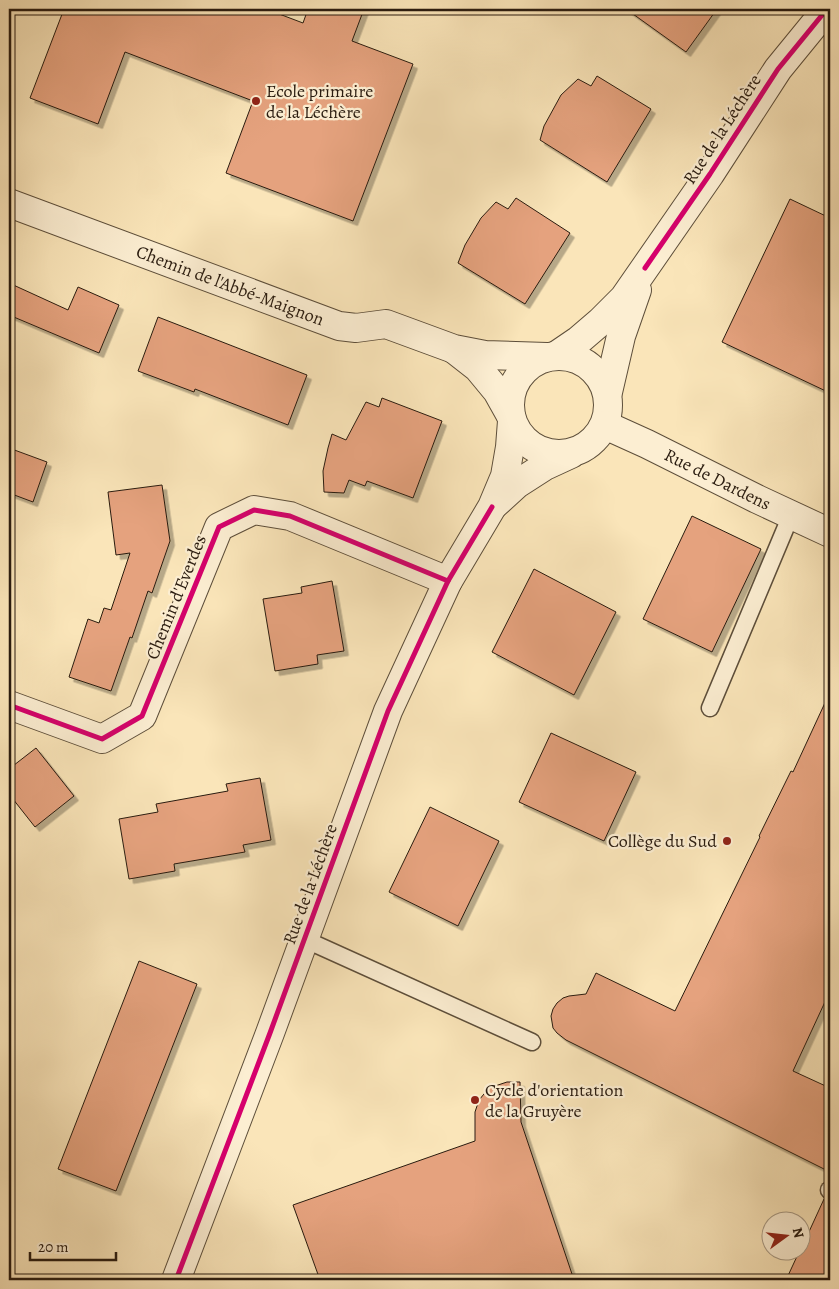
<svg xmlns="http://www.w3.org/2000/svg" width="839" height="1289" font-family="Alegreya,serif">
  <style>
    .building { fill: #e5a27e; stroke: #291b0f; filter: url(#shadow) }
    .lines { fill: none; stroke-linecap: round; stroke-linejoin: round }
    .lane-casing { stroke: #5d4e3a; stroke-width: 19 }
    .street-casing { stroke: #5d4e3a; stroke-width: 30 }
    .lane { stroke: #fceed2; stroke-width: 16 }
    .street { stroke: #fceed2; stroke-width: 28 }
    .cycleway-casing { stroke: #fceed2; stroke-width: 8 }
    .cycleway { stroke: #d6006c; stroke-width: 5 }
    .poi-dot { fill: #8f2418; stroke: #fceed2; stroke-width: 2 }
    .labels { text-anchor: middle; stroke-width: 4.5; stroke-linejoin: round; paint-order: stroke }
    .poi-label { font-size: 18px; fill: #291b0f; stroke: #fceed2; text-anchor: start }
    .street-label { font-size: 18px; fill: #291b0f; stroke: #fceed2 }
  </style>
  <defs>
    <filter id="shadow"><feDropShadow dx="4.5" dy="4.5" stdDeviation="0" flood-color="#0004"/></filter>
  </defs>
  <rect width="100%" height="100%" fill="#fae5b9"/>
  <filter id="stains"><feTurbulence type="fractalNoise" baseFrequency=".004" numOctaves="4"/><feColorMatrix values="0 0 0 0 .2 0 0 0 0 .09 0 0 0 0 .02 0 0 0 .5 -.17"/></filter>
  <radialGradient id="worn" r=".72"><stop offset=".6" stop-color="#630" stop-opacity="0"/><stop offset="1" stop-color="#630" stop-opacity=".3"/></radialGradient>
  <g class="building">
    <path d="M64 9H266L303 23 308 9H364L352 41 413 64 353 221 226 173 253 101 125 52 98 124 30 98Z"/>
    <path d="M626 9H717L686 52Z"/>
    <path d="M597 76 651 109 607 182 540 140 544 126 561 95 578 79 591 86Z"/>
    <path d="M516 198 570 233 525 304 458 263 465 245 481 218 496 202 508 209Z"/>
    <path d="M790 199 830 218V393L722 342Z"/>
    <path d="M9 283 68 310 78 287 119 305 99 353 9 315Z"/>
    <path d="M158 317 307 375 288 425 195 389 194 392 138 371Z"/>
    <path d="M382 398 442 421 413 498 367 481 365 486 349 480 344 493 324 492 323 471 328 448 332 434 346 440 366 402 379 407Z"/>
    <path d="M9 448 47 462 33 502 9 493Z"/>
    <path d="M162 485 170 541 152 593 148 591 132 638 130 637 111 691 69 677 88 619 99 623 104 608 111 610 130 553 116 555 108 492Z"/>
    <path d="M692 516 761 549 712 652 643 619Z"/>
    <path d="M534 569 616 612 574 695 492 652Z"/>
    <path d="M332 581 344 651 317 655 318 664 275 671 263 599 302 593 301 587Z"/>
    <path d="M830 692V991L793 1071 830 1088V1172L566 1040 557 1033 553 1028 551 1016 553 1009 557 1003 563 998 569 996 586 994 596 973 675 1011 760 837 759 836 791 771 793 772Z"/>
    <path d="M551 733 636 772 604 841 519 802Z"/>
    <path d="M36 748 74 796 35 827 9 794V769Z"/>
    <path d="M260 778 271 840 243 845 245 852 174 864 175 871 129 879 119 819 158 812 156 804 228 791 226 784Z"/>
    <path d="M430 807 499 841 458 926 389 892Z"/>
    <path d="M139 961 197 984 116 1191 58 1169Z"/>
    <path d="M507 1082H520L521 1122 574 1280H320L293 1205 475 1141V1112L479 1100 489 1088Z"/>
    <path d="M824 1199 830 1201V1280H786L799 1252H802V1247Z"/>
  </g>
  <g class="lines">
    <g class="lane-casing">
      <g id="lane">
        <path d="M710 708 791 515"/>
        <path d="M304 939 532 1042"/>
        <path d="M829 1190 830 1191"/>
      </g>
    </g>
    <g class="street-casing">
      <g id="street">
        <path id="s1" d="M9 203 339 326 356 328 386 324 454 349 485 355 547 357"/>
        <path d="M455 350 478 368 497 391 511 416"/>
        <path d="M557 355 579 340 600 322 624 298 710 174 778 69 827 9"/>
        <circle cx="559" cy="405" r="49"/>
        <path d="M608 392 621 336 637 290"/>
        <path id="s2" d="M605 425 647 444 757 499 830 533"/>
        <path d="M495 504 517 484 545 466 571 454"/>
        <path d="M9 705 102 739 142 716 219 527 254 510 290 516 448 581"/>
        <path d="M176 1280 270 1033 388 711 448 581 492 507 505 476 510 447 512 421"/>
      </g>
    </g>
    <use href="#lane" class="lane"/>
    <use href="#street" class="street"/>
    <g class="cycleway-casing">
      <g id="cycleway">
        <path d="M645 268 710 174 778 69 827 9"/>
        <path d="M9 705 102 739 142 716 219 527 254 510 290 516 448 581"/>
        <path d="M176 1280 270 1033 388 711 448 581 492 507"/>
      </g>
    </g>
    <use href="#cycleway" class="cycleway"/>
  </g>
  <g class="poi-dot">
    <circle cx="256" cy="101" r="5"/>
    <circle cx="727" cy="841" r="5"/>
    <circle cx="475" cy="1100" r="5"/>
  </g>
  <g class="labels">
    <g class="poi-label">
      <text x="266" y="97">Ecole primaire<tspan x="266" dy="21">de la Léchère</tspan></text>
      <text x="717" y="847" text-anchor="end">Collège du Sud</text>
      <text x="485" y="1096">Cycle d'orientation<tspan x="485" dy="21">de la Gruyère</tspan></text>
    </g>
    <g class="street-label">
      <text transform="translate(722 129) rotate(-57)" y="6">Rue de la Léchère</text>
      <text dy="6" stroke="none"><textPath href="#s1" startOffset="236">Chemin de l'Abbé-Maignon</textPath></text>
      <text dy="6" stroke="none"><textPath href="#s2" startOffset="125">Rue de Dardens</textPath></text>
      <text transform="translate(176 597) rotate(-68)" y="6">Chemin d'Everdes</text>
      <text transform="translate(310 884) rotate(-70)" y="6">Rue de la Léchère</text>
    </g>
  </g>
  <rect width="839" height="1289" fill="none" stroke="#fae5b9" stroke-width="30"/>
  <rect x="10" y="10" width="819" height="1269" fill="none" stroke="#291b0f" stroke-width="2.5"/>
  <rect x="15" y="15" width="809" height="1259" fill="none" stroke="#291b0f"/>
  <g transform="translate(786 1236) rotate(75)"><circle r="24" fill="#fceed2" stroke="#a89a84"/>
  <path d="M0-4L9 19L0 12L-9 19Z" fill="#8f2418"/>
  <text y="-8" font-size="14" font-weight="bold" text-anchor="middle" fill="#291b0f">N</text>
  </g>
  <path d="M30 1252v8h86v-8" fill="none" stroke="#291b0f" stroke-width="2.5"/>
  <text x="38" y="1252" font-size="15" fill="#291b0f" stroke="#fceed2" stroke-width="4" paint-order="stroke">20 m</text>
  <rect width="100%" height="100%" filter="url(#stains)"/>
  <rect width="100%" height="100%" fill="url(#worn)"/>
</svg>
